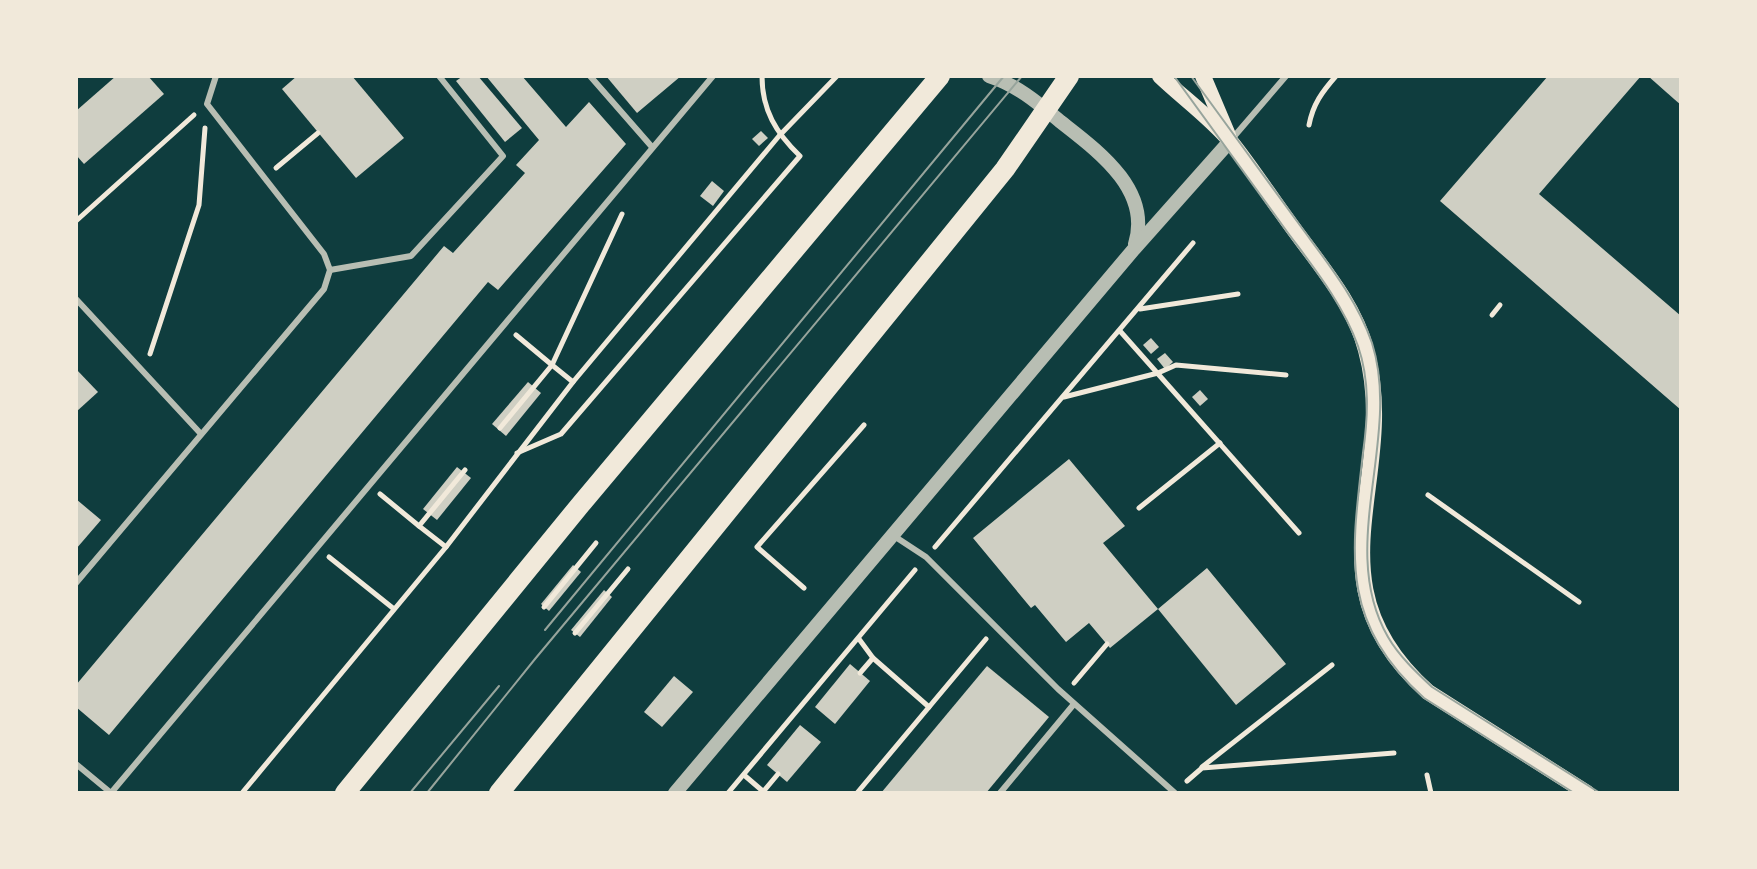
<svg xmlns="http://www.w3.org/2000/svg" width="1757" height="869" font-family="Roboto,sans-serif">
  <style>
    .building { fill: #cfcfc3 }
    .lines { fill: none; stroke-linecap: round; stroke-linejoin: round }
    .path { stroke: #f1e9da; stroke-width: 5 }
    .service { stroke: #b8beb3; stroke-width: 6 }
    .tertiary { stroke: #b8beb3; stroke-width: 14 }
    .secondary { stroke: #f1e9da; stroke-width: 16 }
    .primary { stroke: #f1e9da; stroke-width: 20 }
    .tram { stroke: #97a49c; stroke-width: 2 }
  </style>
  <rect width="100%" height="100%" fill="#0f3d3e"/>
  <g class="building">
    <path d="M116 76H148L164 94 84 164 76 155V111Z"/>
    <path d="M297 76H352L404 138 356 178 282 89Z"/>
    <path d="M463 76H478L522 128 505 142 456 81Z"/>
    <path d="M486 76H522L566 127 589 102 626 144 498 290 488 282 109 735 76 707V685L444 246 453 253 525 173 516 165 539 140Z"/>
    <path d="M606 76H681L637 113Z"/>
    <path d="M1548 76H1641L1539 194 1681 316V410L1440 201Z"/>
    <path d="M1648 76H1681V105L1674 99Z"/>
    <path d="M761 131 768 138 759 146 752 139Z"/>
    <path d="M712 181 724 191 713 206 700 196Z"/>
    <path d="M1151 338 1159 347 1151 354 1143 345Z"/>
    <path d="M1165 353 1173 362 1165 369 1157 359Z"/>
    <path d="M76 369 98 392 76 412Z"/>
    <path d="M528 382 541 393 506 436 492 424Z"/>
    <path d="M1200 390 1208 399 1200 406 1192 397Z"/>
    <path d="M1069 459 1125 526 1103 543 1158 609 1207 568 1286 664 1236 705 1158 609 1110 648 1089 623 1066 642 1035 605 1031 608 973 538Z"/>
    <path d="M457 467 471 478 437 520 423 509Z"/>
    <path d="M76 499 101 520 76 549Z"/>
    <path d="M573 565 581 572 549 611 541 604Z"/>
    <path d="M604 590 612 597 580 637 571 630Z"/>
    <path d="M850 664 870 681 835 724 815 707Z"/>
    <path d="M987 666 1049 717 986 793H881Z"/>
    <path d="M674 676 693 692 662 727 644 712Z"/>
    <path d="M800 725 821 742 787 782 767 765Z"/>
  </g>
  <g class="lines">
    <g class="path">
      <path d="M1309 125C1313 104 1322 92 1336 76"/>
      <path d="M276 168 318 133"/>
      <path d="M76 221 194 115"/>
      <path d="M1140 309 1238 294"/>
      <path d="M1492 315 1500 305"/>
      <path d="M1120 331 1299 533"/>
      <path d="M516 335 552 365 622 214"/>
      <path d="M150 354 199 205 205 128"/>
      <path d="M1064 397 1158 373 1176 365 1286 375"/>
      <path d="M500 428 552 365 573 382"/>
      <path d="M517 453 561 434 800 156C776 133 762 110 762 76"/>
      <path d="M380 494 419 526"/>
      <path d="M1428 495 1579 602"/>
      <path d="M1139 508 1220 443"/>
      <path d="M446 547 419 526 465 470"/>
      <path d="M935 547 1193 243"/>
      <path d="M329 557 394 609"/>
      <path d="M804 588 757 547 864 425"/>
      <path d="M544 607 596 543"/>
      <path d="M575 633 628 569"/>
      <path d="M859 639 873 658 929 707"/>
      <path d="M860 673 873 658"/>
      <path d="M1074 683 1107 644"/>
      <path d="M1202 767 1332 665"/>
      <path d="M744 775 765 793"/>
      <path d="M1427 775 1431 793"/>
      <path d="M1187 781 1202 768 1394 753"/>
      <path d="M763 792 778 774"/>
      <path d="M242 793 446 547 573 382 779 136 837 76"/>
      <path d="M728 793 915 570"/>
      <path d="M857 793 986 639"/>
    </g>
    <g class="service">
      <path d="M590 76 652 147"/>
      <path d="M1231 140 1286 76"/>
      <path d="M330 270 411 256 503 156 439 76"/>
      <path d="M76 299 201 434"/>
      <path d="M894 536 926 557 1058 689 1175 793"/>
      <path d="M76 583 324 289 330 270 324 254 207 104 216 76"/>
      <path d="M76 764 111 793"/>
      <path d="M111 793 713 76"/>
      <path d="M1000 793 1074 704"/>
    </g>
    <g class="tertiary">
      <path d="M989 76C1017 85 1038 103 1061 122 1098 151 1152 190 1135 244"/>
      <path d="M675 793 1134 249 1230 141"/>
    </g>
    <g class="secondary">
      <path d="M1160 76C1183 98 1211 118 1231 142 1251 167 1269 195 1288 221 1316 261 1354 302 1366 350 1401 479 1303 581 1428 692L1587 793"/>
      <path d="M1203 76 1228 135"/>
    </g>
    <g class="primary">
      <path d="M345 793 581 504 940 76"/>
      <path d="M499 793 1005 169 1069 76"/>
    </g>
    <g class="tram">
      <path d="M1174 76C1212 128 1250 180 1288 233 1314 268 1343 304 1358 346 1370 381 1368 417 1363 453 1351 556 1340 622 1424 698L1574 793"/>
      <path d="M1191 76C1227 125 1263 175 1299 224 1326 261 1357 299 1372 343 1402 438 1336 547 1388 637 1399 656 1416 672 1432 687L1600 793"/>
      <path d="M545 630 1004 76"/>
      <path d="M410 793 499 686"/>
      <path d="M427 793 535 659 1022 76"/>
    </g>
  </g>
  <rect width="1757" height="869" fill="none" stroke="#f1e9da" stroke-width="156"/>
</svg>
